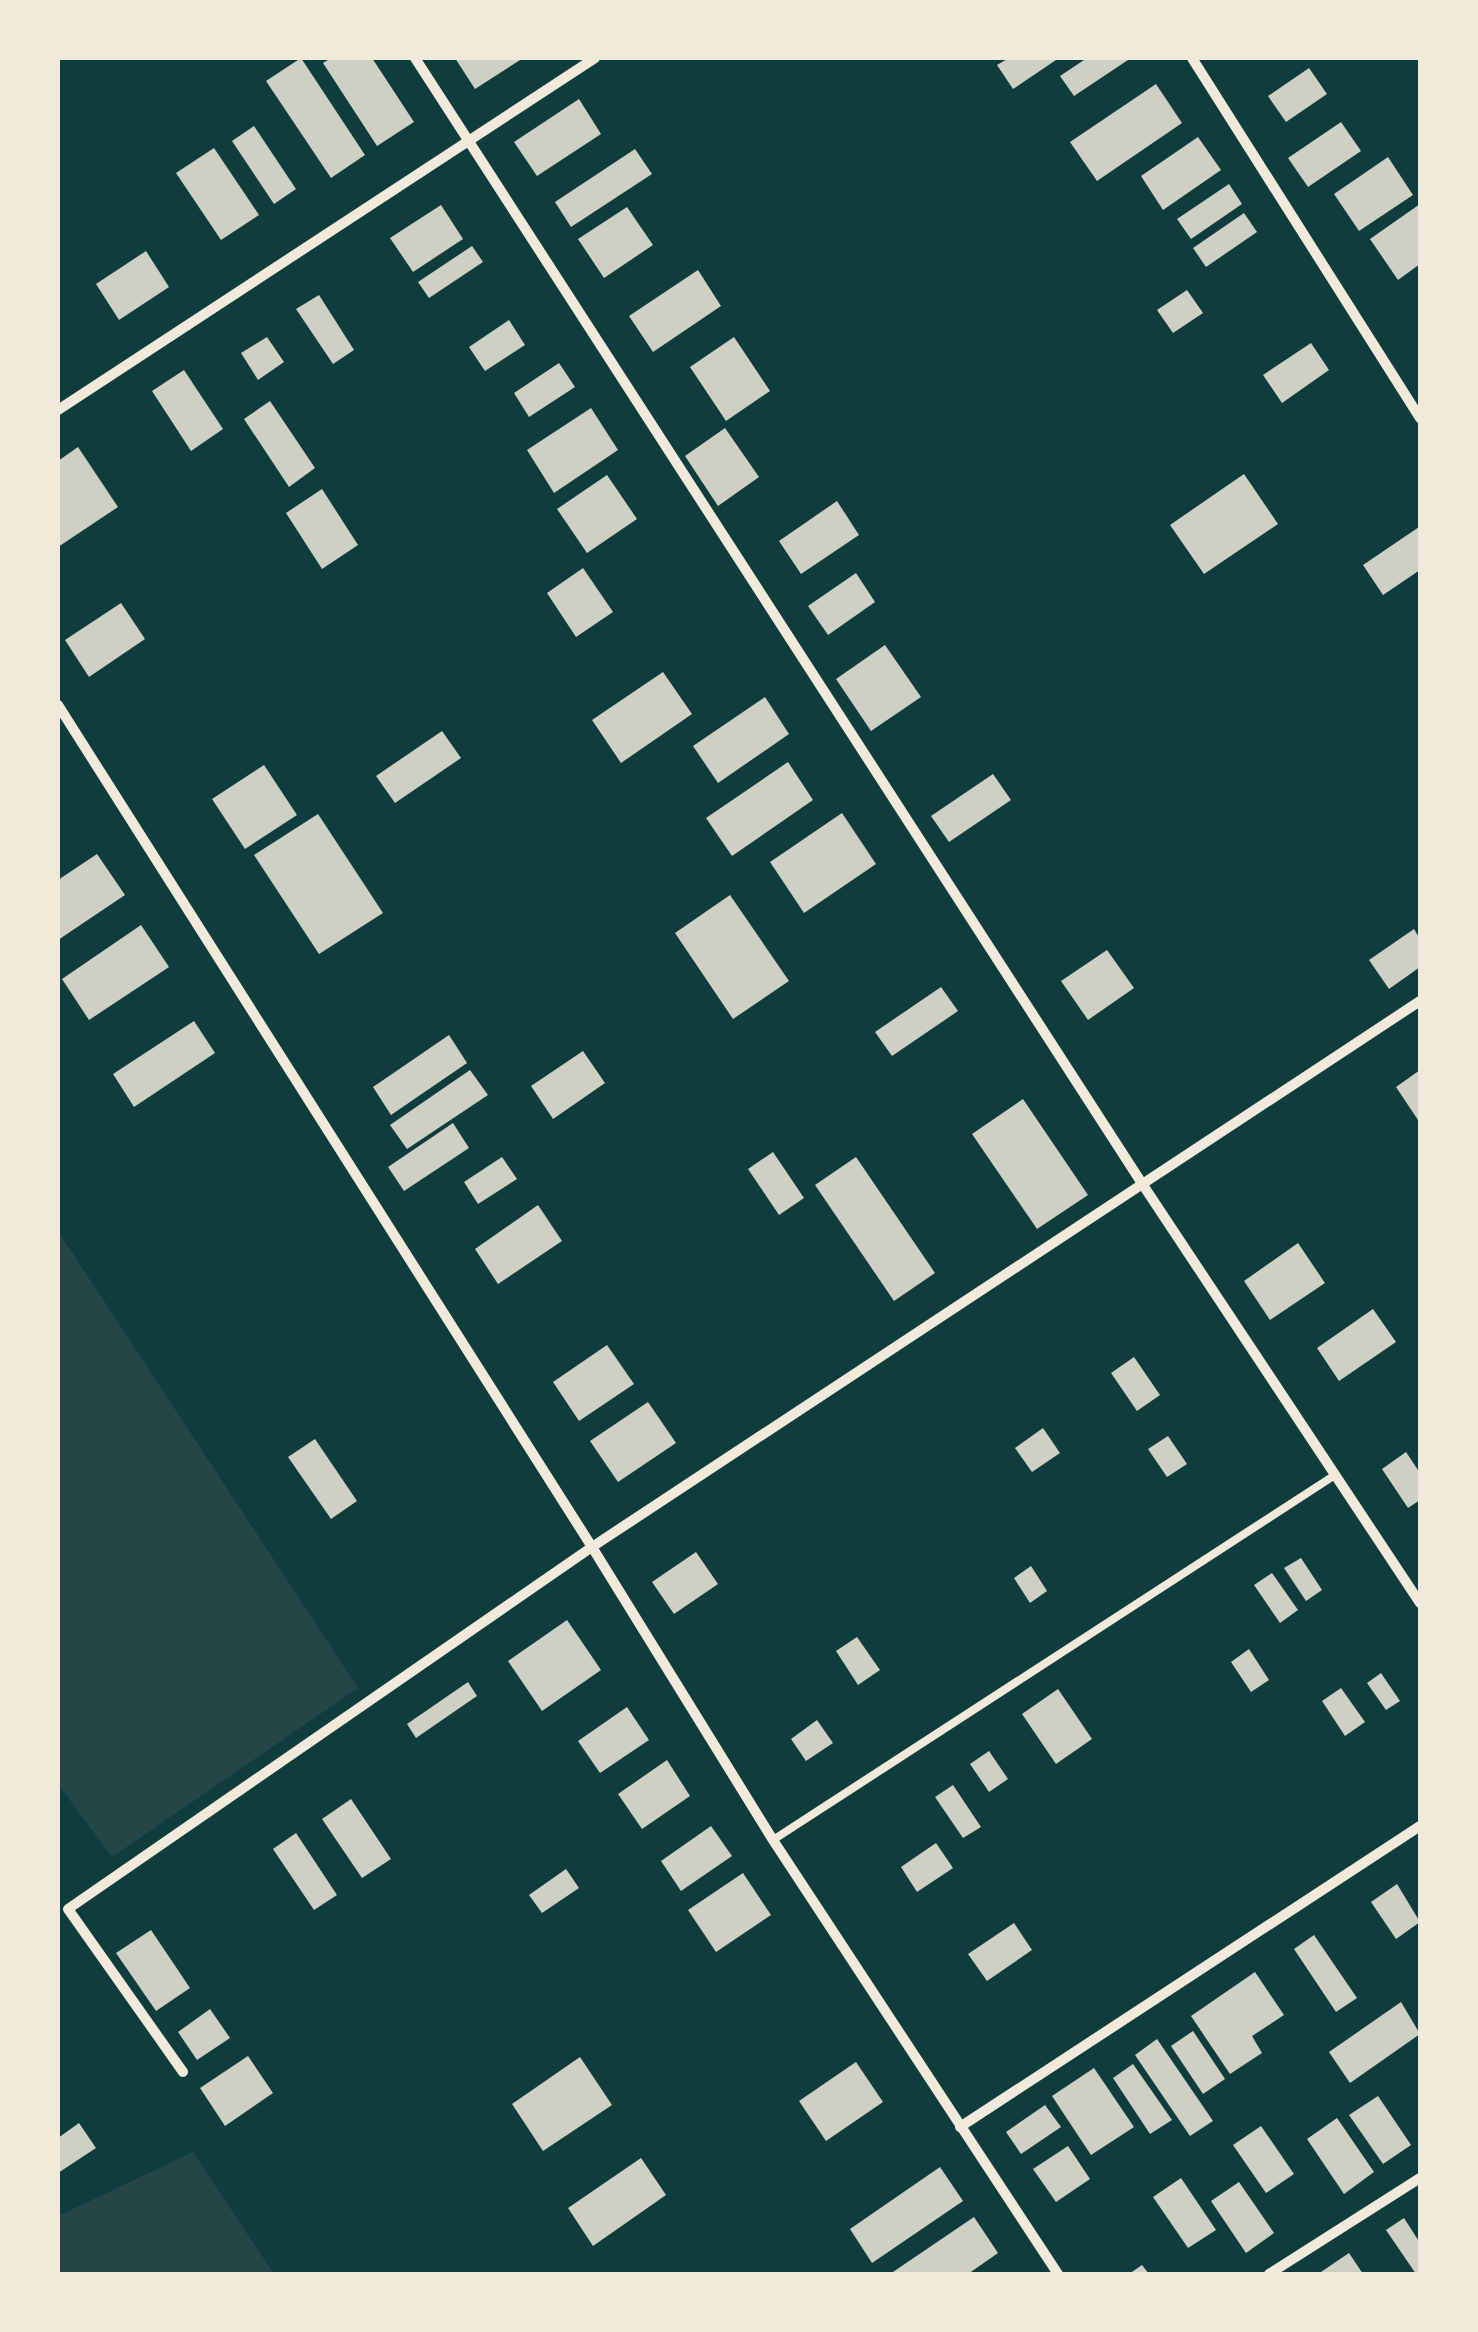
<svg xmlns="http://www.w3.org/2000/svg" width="1478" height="2332" font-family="'Roboto Condensed',sans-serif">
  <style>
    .green { fill: #244646 }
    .building { fill: #cfcfc3 }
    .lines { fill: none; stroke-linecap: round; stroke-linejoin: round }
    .service { stroke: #f1e9da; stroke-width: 8 }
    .minor { stroke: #f1e9da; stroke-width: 10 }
  </style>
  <rect width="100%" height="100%" fill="#0f3d3e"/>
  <g class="green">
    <path d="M58 1231 358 1688 112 1857 58 1784Z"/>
    <path d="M193 2152 274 2274H58V2216Z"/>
  </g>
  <g class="building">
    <path d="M301 58 365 155 331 178 266 81Z"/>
    <path d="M331 58H372L414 122 377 146 323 63Z"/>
    <path d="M455 58H518L520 60 475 89Z"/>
    <path d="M1009 58H1059L1013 89 997 65Z"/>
    <path d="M1087 58H1131L1074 96 1060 76Z"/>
    <path d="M1309 68 1327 94 1286 122 1268 96Z"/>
    <path d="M1156 84 1182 123 1097 181 1070 142Z"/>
    <path d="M579 99 601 134 537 176 514 142Z"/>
    <path d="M1341 122 1361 151 1308 187 1288 158Z"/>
    <path d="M254 126 296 189 274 204 232 141Z"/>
    <path d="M1198 137 1221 170 1163 210 1141 176Z"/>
    <path d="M214 148 259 215 221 240 176 173Z"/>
    <path d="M635 149 652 174 571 227 555 202Z"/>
    <path d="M1388 157 1413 195 1359 231 1334 194Z"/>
    <path d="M1229 184 1242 204 1191 239 1177 219Z"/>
    <path d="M1420 204V264L1398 280 1370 239Z"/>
    <path d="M441 205 463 239 413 272 390 238Z"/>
    <path d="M627 207 653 245 604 278 578 239Z"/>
    <path d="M1244 213 1257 232 1206 267 1193 248Z"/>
    <path d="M472 246 483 262 429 298 418 282Z"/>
    <path d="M146 251 169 287 119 320 96 284Z"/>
    <path d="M698 270 721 306 653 352 629 316Z"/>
    <path d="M1187 290 1203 313 1173 333 1157 310Z"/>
    <path d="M319 295 354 350 333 364 296 309Z"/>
    <path d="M509 320 525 345 485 371 469 347Z"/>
    <path d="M267 337 284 362 258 380 241 353Z"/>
    <path d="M734 337 770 391 726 421 690 367Z"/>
    <path d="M1311 343 1329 370 1282 403 1263 375Z"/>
    <path d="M559 363 575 387 529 417 514 393Z"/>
    <path d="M184 370 223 429 191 451 152 391Z"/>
    <path d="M270 401 315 468 289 487 244 419Z"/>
    <path d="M591 408 618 450 554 493 527 450Z"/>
    <path d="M725 428 759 477 718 506 685 456Z"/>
    <path d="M78 447 118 507 58 547V461Z"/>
    <path d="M1244 474 1278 524 1204 574 1170 525Z"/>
    <path d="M607 475 637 519 587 553 557 509Z"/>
    <path d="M322 489 358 545 322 569 286 513Z"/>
    <path d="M837 501 859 535 801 574 779 541Z"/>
    <path d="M1419 527 1420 570 1383 595 1363 565Z"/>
    <path d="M583 568 613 612 576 637 547 593Z"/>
    <path d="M856 573 875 602 828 635 808 606Z"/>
    <path d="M121 603 145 639 89 677 65 640Z"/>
    <path d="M885 645 921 697 871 731 836 679Z"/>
    <path d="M663 672 692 714 621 763 592 720Z"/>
    <path d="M765 697 789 734 718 783 693 746Z"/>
    <path d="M442 731 461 758 395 803 376 776Z"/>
    <path d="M788 762 813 800 732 856 706 818Z"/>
    <path d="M264 765 297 815 245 849 212 799Z"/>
    <path d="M993 774 1011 800 949 842 931 816Z"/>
    <path d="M842 813 876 864 804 913 770 862Z"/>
    <path d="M318 814 383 913 319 954 254 855Z"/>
    <path d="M97 854 125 895 58 940V880Z"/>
    <path d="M730 895 789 981 733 1019 675 933Z"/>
    <path d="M141 925 169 967 89 1020 62 979Z"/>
    <path d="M1414 929 1420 939V967L1389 989 1369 960Z"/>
    <path d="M1107 950 1134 988 1088 1020 1061 981Z"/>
    <path d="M941 987 958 1011 892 1056 875 1032Z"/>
    <path d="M194 1021 215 1053 134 1107 113 1074Z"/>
    <path d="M449 1035 467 1063 391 1115 373 1087Z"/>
    <path d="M583 1051 605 1083 553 1119 531 1086Z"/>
    <path d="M470 1070 488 1095 407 1149 390 1125Z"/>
    <path d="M1420 1070V1123L1396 1087Z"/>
    <path d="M1023 1099 1088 1195 1037 1229 972 1134Z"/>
    <path d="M453 1123 469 1148 404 1191 388 1167Z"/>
    <path d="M773 1152 804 1198 779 1215 748 1169Z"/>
    <path d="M502 1157 517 1179 478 1204 464 1182Z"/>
    <path d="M856 1157 935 1273 894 1301 815 1185Z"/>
    <path d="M538 1205 562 1241 498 1284 475 1249Z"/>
    <path d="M1298 1243 1325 1283 1270 1320 1244 1281Z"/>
    <path d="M1373 1309 1396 1342 1339 1381 1317 1348Z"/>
    <path d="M607 1345 634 1384 579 1421 553 1382Z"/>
    <path d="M1134 1357 1160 1395 1137 1411 1111 1373Z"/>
    <path d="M648 1402 676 1443 618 1482 590 1441Z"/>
    <path d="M1043 1428 1060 1453 1032 1472 1015 1448Z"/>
    <path d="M1168 1436 1187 1464 1167 1477 1148 1449Z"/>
    <path d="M315 1439 357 1501 331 1519 288 1457Z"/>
    <path d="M1406 1452 1420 1473V1500L1408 1508 1382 1469Z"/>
    <path d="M696 1552 718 1584 674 1614 652 1582Z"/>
    <path d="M1301 1558 1322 1590 1306 1601 1284 1568Z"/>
    <path d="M1031 1566 1047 1591 1030 1603 1014 1578Z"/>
    <path d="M1272 1573 1298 1610 1280 1623 1254 1585Z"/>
    <path d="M567 1620 601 1670 542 1711 508 1661Z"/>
    <path d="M857 1637 880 1670 858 1685 836 1651Z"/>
    <path d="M1249 1649 1269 1680 1251 1692 1231 1662Z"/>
    <path d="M1381 1673 1400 1701 1386 1710 1367 1683Z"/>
    <path d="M468 1682 477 1696 416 1738 407 1724Z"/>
    <path d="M1341 1688 1365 1722 1345 1736 1322 1701Z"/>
    <path d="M1058 1689 1092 1739 1056 1764 1022 1714Z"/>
    <path d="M627 1707 649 1740 600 1773 578 1741Z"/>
    <path d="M817 1720 833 1743 806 1761 791 1739Z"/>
    <path d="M989 1751 1008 1779 989 1792 970 1764Z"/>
    <path d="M667 1760 690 1796 642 1829 618 1794Z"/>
    <path d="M953 1785 981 1827 963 1838 935 1797Z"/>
    <path d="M351 1799 391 1859 362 1878 322 1819Z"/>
    <path d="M711 1826 732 1856 681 1891 661 1861Z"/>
    <path d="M296 1833 337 1895 314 1910 273 1849Z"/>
    <path d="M936 1843 953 1868 917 1892 901 1867Z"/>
    <path d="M566 1869 579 1888 542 1913 529 1895Z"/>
    <path d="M743 1873 771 1915 716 1952 688 1910Z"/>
    <path d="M1397 1884 1420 1922 1396 1939 1371 1902Z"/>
    <path d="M1014 1923 1032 1950 987 1981 968 1954Z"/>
    <path d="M151 1930 190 1988 156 2011 116 1953Z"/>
    <path d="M1314 1935 1357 1998 1336 2012 1294 1949Z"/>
    <path d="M1255 1972 1284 2015 1252 2036 1262 2053 1230 2074 1191 2016Z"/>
    <path d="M1401 2002 1420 2034 1350 2083 1329 2052Z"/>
    <path d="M210 2009 230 2038 197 2060 178 2032Z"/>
    <path d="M1193 2031 1225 2079 1203 2094 1171 2046Z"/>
    <path d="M1157 2039 1213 2121 1190 2136 1135 2055Z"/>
    <path d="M248 2056 273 2093 225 2126 200 2088Z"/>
    <path d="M580 2057 612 2105 543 2151 512 2104Z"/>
    <path d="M856 2062 883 2102 826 2141 799 2101Z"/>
    <path d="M1133 2064 1172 2120 1150 2134 1113 2078Z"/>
    <path d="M1094 2068 1134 2127 1091 2155 1052 2096Z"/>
    <path d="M1378 2096 1411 2145 1383 2164 1349 2115Z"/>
    <path d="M1045 2105 1061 2127 1021 2154 1006 2132Z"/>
    <path d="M1337 2118 1374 2172 1344 2194 1307 2139Z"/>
    <path d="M79 2123 96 2148 58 2173V2138Z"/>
    <path d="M1261 2126 1294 2174 1266 2193 1233 2145Z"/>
    <path d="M1068 2146 1090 2179 1056 2202 1033 2169Z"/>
    <path d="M641 2158 666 2195 593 2246 568 2208Z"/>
    <path d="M940 2167 963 2201 872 2263 850 2229Z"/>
    <path d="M1181 2178 1216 2230 1188 2248 1153 2197Z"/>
    <path d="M1239 2182 1274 2233 1246 2253 1211 2201Z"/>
    <path d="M974 2217 998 2253 968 2274H890Z"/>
    <path d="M1404 2218 1420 2243V2274H1416L1386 2230Z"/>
    <path d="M1349 2253 1363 2274H1318Z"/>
    <path d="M1142 2265 1149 2274H1129Z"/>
  </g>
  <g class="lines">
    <path class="service" d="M773 1840 1335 1475"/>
    <g class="minor">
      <path d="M415 58 1143 1185 1420 1603"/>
      <path d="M1192 58 1420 418"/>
      <path d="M58 410 595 58"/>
      <path d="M58 705 592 1547 773 1840 1058 2274"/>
      <path d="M183 2072 68 1909 592 1547 1420 1001"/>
      <path d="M960 2127 1420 1826"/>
      <path d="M1269 2274 1420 2178"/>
    </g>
  </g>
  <rect width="1478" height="2332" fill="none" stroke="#f1e9da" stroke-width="120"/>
</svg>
